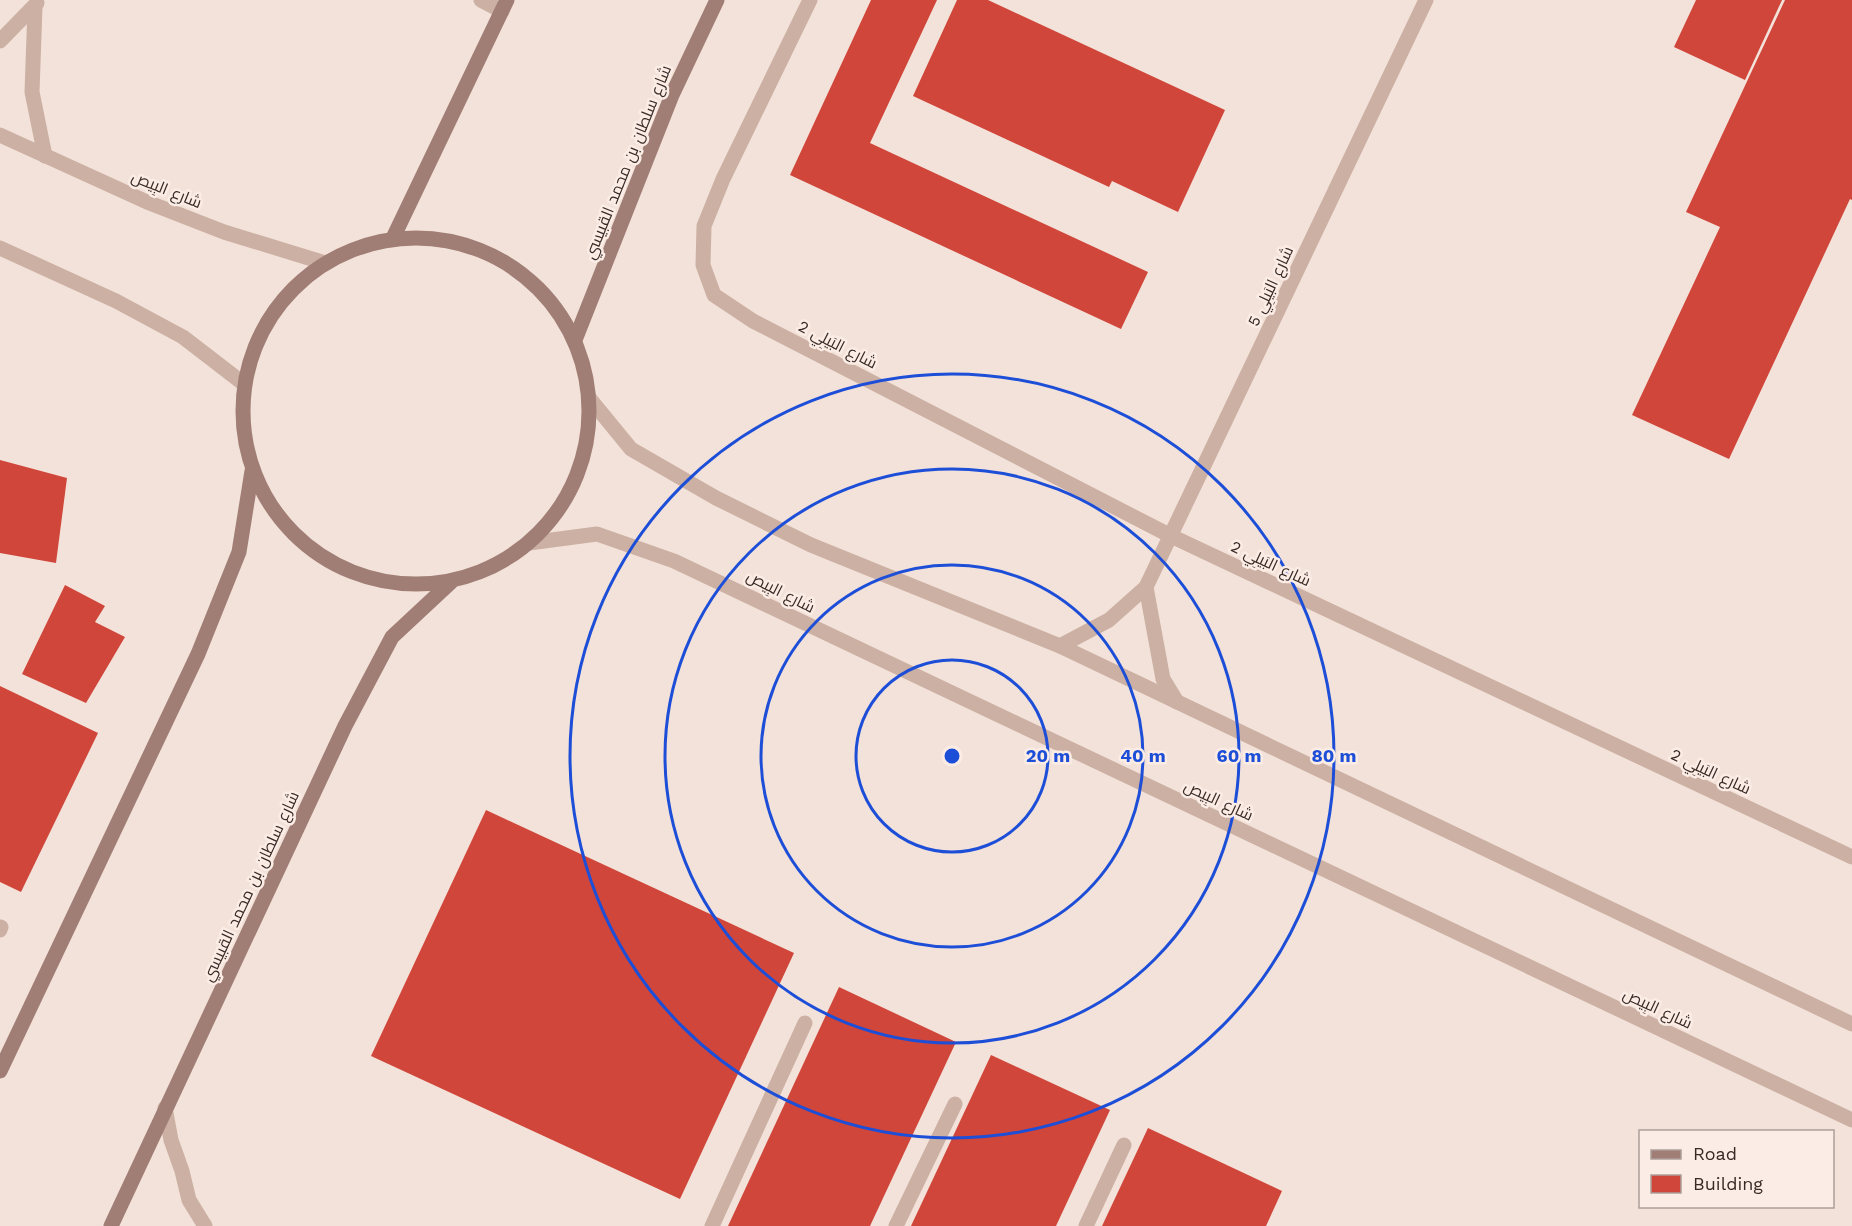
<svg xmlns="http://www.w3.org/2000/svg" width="1852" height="1226" font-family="'Work Sans',Cairo,sans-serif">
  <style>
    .building { fill: #d0463a }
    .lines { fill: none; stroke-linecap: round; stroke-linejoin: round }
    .service { stroke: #ccb0a4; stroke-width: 15 }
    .minor { stroke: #ccb0a4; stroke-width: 15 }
    .tertiary { stroke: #ccb0a4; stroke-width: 15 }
    .secondary { stroke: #a07e75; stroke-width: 15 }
    .ring { fill: none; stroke: #1d4ed8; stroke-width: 3 }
    .labels { text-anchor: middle; stroke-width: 5; stroke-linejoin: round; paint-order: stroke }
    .street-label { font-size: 16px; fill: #372926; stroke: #fbede5 }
    .centre { fill: #1d4ed8; stroke: #fbede5; stroke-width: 3 }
    .ring-label { font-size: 18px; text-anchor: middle; font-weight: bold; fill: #1d4ed8; stroke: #fbede5; stroke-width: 5; stroke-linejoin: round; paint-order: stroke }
  </style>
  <rect width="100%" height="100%" fill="#f3e2d9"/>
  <g class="building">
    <path d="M871 0H937L870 143 1148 272 1121 329 790 175Z"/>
    <path d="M957 0H988L1225 110 1178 212 1112 181 1109 187 913 96Z"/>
    <path d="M1696 0H1782L1745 80 1674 47Z"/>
    <path d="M1785 0H1852V200L1850 199 1729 459 1632 415 1720 227 1686 212Z"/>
    <path d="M0 460 67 478 56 563 0 553Z"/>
    <path d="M65 585 105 606 95 622 125 637 86 703 22 674Z"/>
    <path d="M0 686 98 733 21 892 0 882Z"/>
    <path d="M486 810 794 953 680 1199 371 1056Z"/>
    <path d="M839 987 956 1042 870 1226H728Z"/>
    <path d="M991 1055 1110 1110 1056 1226H911Z"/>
    <path d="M1148 1128 1282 1191 1266 1226H1102Z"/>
  </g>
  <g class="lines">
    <g class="service">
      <path d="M481 0 502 11"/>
      <path d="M0 930 1 927"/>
      <path d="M712 1226 805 1023"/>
      <path d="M896 1226 955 1104"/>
      <path d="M1086 1226 1124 1145"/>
    </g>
    <g class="minor">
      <path d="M810 0 723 179 704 226 703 265 714 295 753 321 1171 536 1852 857"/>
      <path d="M35 7 32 92 45 156"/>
      <path d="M0 41 37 3"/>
      <path d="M1146 587 1163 679 1177 702"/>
      <path d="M1060 646 1109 620 1146 587 1426 0"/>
      <path d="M165 1108 171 1140 182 1171 189 1200 205 1226"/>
    </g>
    <g class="tertiary">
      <path d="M0 135 147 202 224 232 325 263"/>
      <path d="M0 248 116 301 183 337 244 384"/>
      <path d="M590 399 631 449 716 498 811 545 1060 646 1852 1024"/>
      <path d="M529 543 597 534 674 561 1852 1120"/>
    </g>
    <g class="secondary">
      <circle cx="416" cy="411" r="173"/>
      <path d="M393 238 507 0"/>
      <path d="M575 340 672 95 717 0"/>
      <path d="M0 1071 198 654 239 552 252 471"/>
      <path d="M111 1226 345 726 392 637 451 582"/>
    </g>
  </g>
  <g class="ring">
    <circle cx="952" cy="756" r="96"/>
    <circle cx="952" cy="756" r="191"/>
    <circle cx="952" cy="756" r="287"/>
    <circle cx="952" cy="756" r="382"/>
  </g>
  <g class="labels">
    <g class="street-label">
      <text transform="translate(627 162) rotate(-68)" y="6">شارع سلطان بن محمد القبيسي</text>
      <text transform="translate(167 189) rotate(22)" y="6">شارع البِيص</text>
      <text transform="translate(1270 286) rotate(-65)" y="6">شارع البَيلِي 5</text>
      <text transform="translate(838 344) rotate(27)" y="6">شارع البَيلِي 2</text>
      <text transform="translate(1271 563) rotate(25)" y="6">شارع البَيلِي 2</text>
      <text transform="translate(781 591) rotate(27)" y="6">شارع البِيص</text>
      <text transform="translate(1711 771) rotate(25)" y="6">شارع البَيلِي 2</text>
      <text transform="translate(1219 800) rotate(25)" y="6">شارع البِيص</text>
      <text transform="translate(250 886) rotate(-65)" y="6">شارع سلطان بن محمد القبيسي</text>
      <text transform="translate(1658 1008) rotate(25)" y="6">شارع البِيص</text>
    </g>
  </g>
  <circle cx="952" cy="756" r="9" class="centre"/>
  <g class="ring-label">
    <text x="1048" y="762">20 m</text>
    <text x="1143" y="762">40 m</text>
    <text x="1239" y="762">60 m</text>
    <text x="1334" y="762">80 m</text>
  </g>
  <rect x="1639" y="1130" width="195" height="78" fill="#fbede5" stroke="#ad9f99" stroke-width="1.5"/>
  <rect x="1651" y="1150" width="30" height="9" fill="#a07e75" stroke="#ad9f99" stroke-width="1.5"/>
  <text x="1693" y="1160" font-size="18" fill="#372926">Road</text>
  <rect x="1651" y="1175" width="30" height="18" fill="#d0463a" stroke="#ad9f99" stroke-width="1.5"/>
  <text x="1693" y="1190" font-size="18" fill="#372926">Building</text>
</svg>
